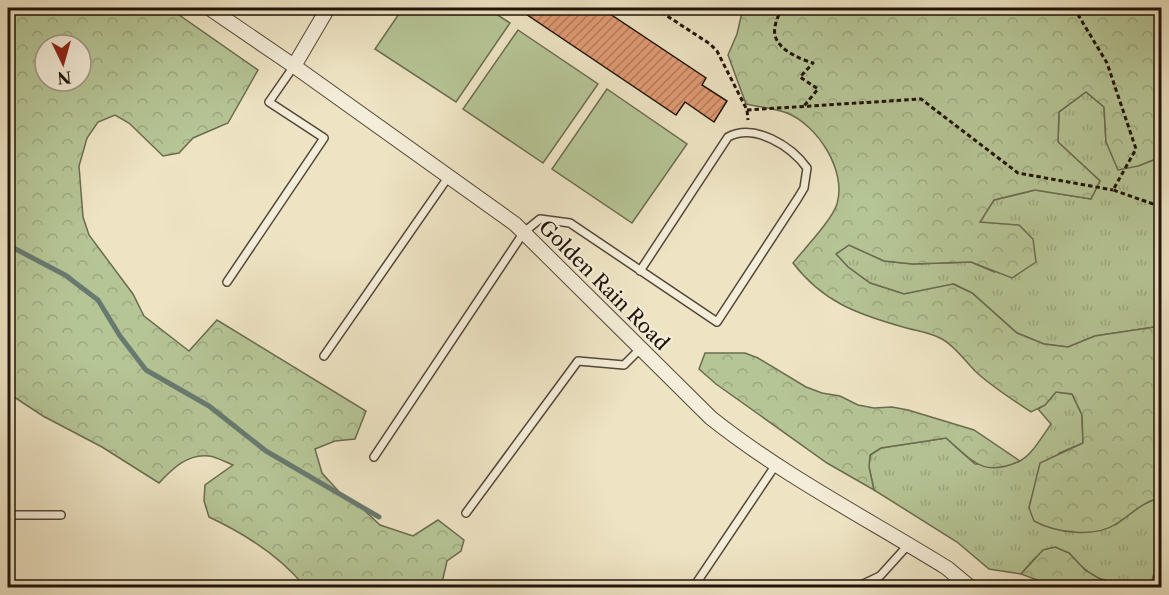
<svg xmlns="http://www.w3.org/2000/svg" width="1169" height="595" font-family="'Libre Caslon Text',serif">
  <style>
    .grass { fill: url(#grass-tufts); stroke: #6a6c50; stroke-width: 1.5 }
    .forest { fill: url(#forest-crowns); stroke: #6a6c50; stroke-width: 1.5; fill-rule: evenodd }
    .garden { fill: #b6c596; stroke: #6a6c50; stroke-width: 1.5 }
    .lines { fill: none; stroke-linecap: round; stroke-linejoin: round }
    .stream { stroke: #687a70; stroke-width: 5 }
    .building { fill: url(#building-hatch); stroke: #1f1309; stroke-width: 1.5 }
    .service-casing { stroke: #534738; stroke-width: 10 }
    .minor-casing { stroke: #534738; stroke-width: 16 }
    .path { stroke: #1f1309; stroke-width: 3; stroke-dasharray: 4.5 3; stroke-linecap: butt }
    .service { stroke: #f4edd9; stroke-width: 7 }
    .minor { stroke: #f4edd9; stroke-width: 14 }
    .labels { text-anchor: middle; stroke-width: 4.5; stroke-linejoin: round; paint-order: stroke }
    .street-label { font-size: 20px; fill: #1f1309; stroke: #f4edd9 }
  </style>
  <defs>
    <pattern id="grass-tufts" width="24" height="20" patternUnits="userSpaceOnUse" patternTransform="scale(1.5)"><rect width="24" height="20" fill="#b6c596"/><path d="M3 7l-1-3M5 7V3M7 7l1-3M15 17l-1-3M17 17v-4M19 17l1-3" fill="none" stroke="#9ca880"/></pattern>
    <pattern id="forest-crowns" width="20" height="18" patternUnits="userSpaceOnUse" patternTransform="scale(1.5)"><rect width="20" height="18" fill="#b6c596"/><path d="M2 6a3 3 0 1 1 6 0M12 15a3 3 0 1 1 6 0" fill="none" stroke="#9ca880"/></pattern>
    <pattern id="building-hatch" width="6" height="6" patternUnits="userSpaceOnUse" patternTransform="scale(1.5)"><rect width="6" height="6" fill="#e09a73"/><path d="M-1 1l2-2M0 6l6-6M5 7l2-2" fill="none" stroke="#b57c5d"/></pattern>
  </defs>
  <rect width="100%" height="100%" fill="#eee4c4"/>
  <filter id="stains"><feTurbulence type="fractalNoise" baseFrequency=".00333" numOctaves="4"/><feColorMatrix values="0 0 0 0 .2 0 0 0 0 .09 0 0 0 0 .02 0 0 0 .5 -.17"/></filter>
  <radialGradient id="worn" r=".72"><stop offset=".6" stop-color="#630" stop-opacity="0"/><stop offset="1" stop-color="#630" stop-opacity=".3"/></radialGradient>
  <g class="grass">
    <path d="M1086 92 1104 107 1106 142 1138 166 1161 157V326L1095 336 1068 347 1044 344 1017 333 972 293 954 284 904 294 870 283 848 267 836 254 849 245 884 261 913 264 971 262 994 272 979 222 994 200 1035 190 1091 199 1100 181 1058 142 1059 112Z"/>
    <path d="M1056 392 1072 394 1082 415 1083 443 1059 453 1033 494 1029 508 1115 525C1129 514 1143 501 1161 498V565L1154 574 1150 588 1120 587C1114 581 1106 581 1098 578 1086 572 1078 563 1069 553L1036 557 1021 574 989 569 957 542 874 490 869 467 870 455 881 448 946 438 975 464C1025 466 1023 465 1051 424L1038 409 1045 405Z"/>
  </g>
  <g class="forest">
    <path d="M8 8H169L258 70 228 123 193 138 179 153 163 156 129 123 115 115 98 122 87 138 79 166 83 217 89 235 133 294 144 316 189 351 217 320 366 411 355 439 335 441 315 449 322 473 342 495 364 510 380 525 413 536 438 520 464 540 461 551 447 561 441 587H305C281 557 243 533 209 517L204 501 205 485 233 465C225 462 217 457 209 456 188 453 172 469 159 483L102 447 43 416 8 393ZM45 45H81V81H45Z"/>
    <path d="M743 8H1161V82L1157 85 1161 100V157L1138 166 1118 170 1106 142 1104 107 1086 92 1059 112 1058 142 1100 181 1091 199 1035 190 994 200 980 222 1019 225 1033 239 1036 262 1012 278 971 262 913 264 884 261 849 245 836 254 848 267 870 283 904 294 953 284 972 293 1017 333 1044 344 1068 347 1095 336 1161 326V498C1143 501 1132 514 1116 524 1095 538 1056 533 1034 521L1029 508 1040 463 1083 443 1082 415 1072 394 1056 392 1045 405 1031 412C1012 399 992 387 975 371 965 361 955 346 942 339 929 332 916 331 903 327 857 314 823 302 793 263 804 249 832 220 837 204 847 170 817 125 787 113 774 108 759 107 746 104L728 55 737 34Z"/>
    <path d="M705 353H745L758 358 806 387 822 393 840 396 858 405 874 408 892 407 908 410 974 430 1020 461C982 478 973 461 946 438L881 448 870 455 869 467 874 490 827 463 716 384 699 369Z"/>
    <path d="M1055 547 1069 553 1085 570 1100 579 1117 584 1120 587H1056L1021 574 1043 550Z"/>
    <path d="M1160 565 1161 587H1150L1154 574Z"/>
  </g>
  <g class="garden">
    <path d="M403 8H487L510 23 456 102 375 49Z"/>
    <path d="M518 30 598 84 543 163 463 109Z"/>
    <path d="M607 89 687 144 632 223 552 169Z"/>
  </g>
  <g class="lines">
    <path class="stream" d="M8 245 65 275 98 300 120 336 146 370 209 406 266 451 379 517"/>
  </g>
  <path class="building" d="M517 8H601L706 78 702 85 727 101 714 122 685 102 676 115Z"/>
  <g class="lines">
    <g class="service-casing">
      <g id="service">
        <path d="M227 282 324 138 269 102 294 66"/>
        <path d="M324 356 449 176"/>
        <path d="M374 457 524 232 540 219 570 223 717 322 798 198 804 188 807 168C791 146 755 123 728 137L640 271"/>
        <path d="M466 513 578 361 624 365 641 348"/>
        <path d="M8 515H61"/>
        <path d="M693 588 775 466"/>
        <path d="M855 588 880 576 909 544"/>
      </g>
    </g>
    <g class="minor-casing">
      <g id="minor">
        <path d="M209 8 294 66 515 224 711 418C784 476 868 519 947 568L971 588"/>
        <path d="M294 66 328 8"/>
      </g>
    </g>
    <g class="path">
      <path d="M655 8 710 44 717 51 747 110 748 120"/>
      <path d="M782 8C778 16 773 27 775 35 778 50 800 59 813 63L800 77 818 89 804 106"/>
      <path d="M1074 8 1107 63 1136 149 1113 190 1162 207"/>
      <path d="M747 110 921 99 1018 173 1113 190"/>
    </g>
    <use href="#service" class="service"/>
    <use href="#minor" class="minor"/>
  </g>
  <g class="labels">
    <g class="street-label">
      <text transform="translate(604 285) rotate(45)" y="7">Golden Rain Road</text>
    </g>
  </g>
  <rect width="1169" height="595" fill="none" stroke="#eee4c4" stroke-width="30"/>
  <rect x="9" y="9" width="1151" height="577" fill="none" stroke="#1f1309" stroke-width="3"/>
  <rect x="15" y="15" width="1139" height="565" fill="none" stroke="#1f1309" stroke-width="1.5"/>
  <g transform="translate(63 63) rotate(175)"><circle r="28" fill="#f4edd9" stroke="#9f9686" stroke-width="1.5"/>
  <path d="M0-4.5L10 22L0 15L-10 22Z" fill="#8f2418"/>
  <text y="-9" font-size="16" font-weight="bold" text-anchor="middle" fill="#1f1309">N</text>
  </g>
  <rect width="100%" height="100%" filter="url(#stains)"/>
  <rect width="100%" height="100%" fill="url(#worn)"/>
</svg>
